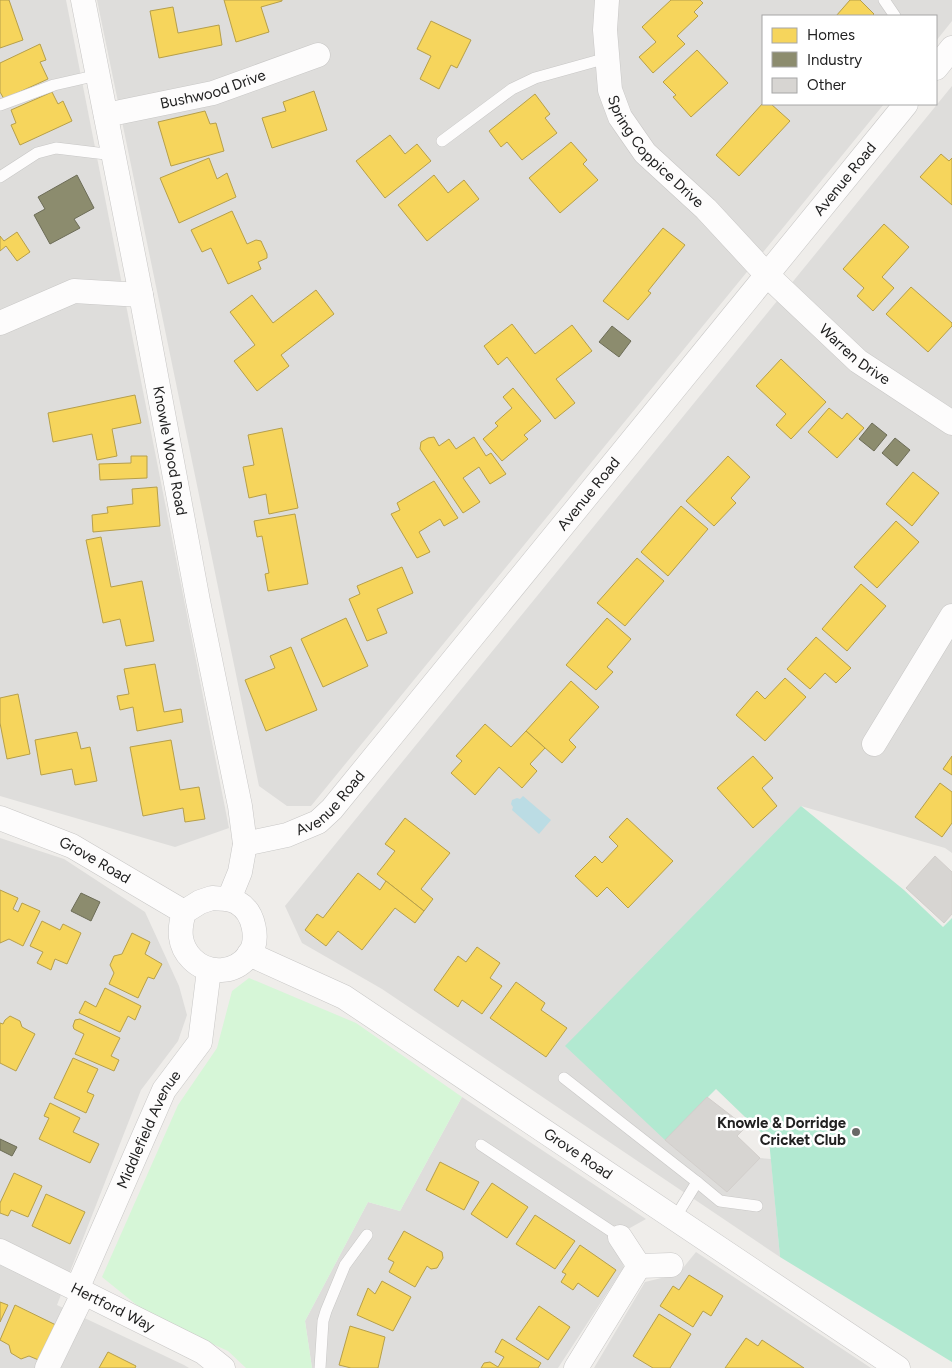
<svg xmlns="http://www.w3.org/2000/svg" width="952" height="1368" font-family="Figtree,sans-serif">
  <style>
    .residential { fill: #dedddb }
    .park { fill: #d6f6d7 }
    .pitch { fill: #b2e9d1 }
    .water { fill: #bbdce4 }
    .homes { fill: #f6d55c; stroke: #b69f4a }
    .industry { fill: #8c8c6e; stroke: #6c6c57 }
    .building { fill: #d7d5d2; stroke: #d2cecb }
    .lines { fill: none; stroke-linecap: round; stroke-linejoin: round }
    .lane-casing { stroke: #c8c7c6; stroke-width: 12 }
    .street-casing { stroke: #c8c7c6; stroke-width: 25 }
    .lane { stroke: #fdfcfc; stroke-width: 11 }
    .street { stroke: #fdfcfc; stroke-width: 24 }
    .poi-dot { fill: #696867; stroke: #fff; stroke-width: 2 }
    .labels { text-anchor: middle; stroke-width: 5; stroke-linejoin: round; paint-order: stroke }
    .street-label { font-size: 15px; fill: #212121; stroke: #fff }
    .poi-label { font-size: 15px; font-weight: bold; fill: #212121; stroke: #fff; text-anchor: end }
  </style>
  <rect width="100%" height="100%" fill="#efedea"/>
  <g class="residential">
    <path d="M0 0H66L229 828 175 847 0 796Z"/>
    <path d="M97 0H952V21L936 41V16H763V104H884L311 806H287L259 786Z"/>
    <path d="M952 86V853L945 848 801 806 665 1140 726 1191 760 1158 771 1159 780 1257 382 989 302 943 285 906Z"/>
    <path d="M0 838 64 859 145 912 179 986 187 1015 178 1041 141 1090 57 1305 184 1365 189 1368H0Z"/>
    <path d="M462 1097 646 1219 612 1238 624 1267 558 1368H312L305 1321 368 1202 400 1211Z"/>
    <path d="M696 1252 871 1368H594L645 1282 678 1274Z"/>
  </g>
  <path class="park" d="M249 978 356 1023 462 1097 400 1211 368 1202 305 1321 312 1368H246L228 1351 149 1315 102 1277 178 1105 217 1048 232 991Z"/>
  <path class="pitch" d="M801 806 904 890 943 927 952 918V1362L780 1257 769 1140 716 1089 665 1140 565 1046Z"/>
  <path class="water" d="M523 796 551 820 539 834 512 810 513 807 511 804 512 800 517 798 520 799Z"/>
  <g class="homes">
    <path d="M0 0H9L23 40 0 48Z"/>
    <path d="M224 0H282V1L261 7 269 32 236 42Z"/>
    <path d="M671 0H700L703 3 694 12 698 16 677 36 685 44 653 73 639 57 656 42 642 27Z"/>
    <path d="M850 0H860L874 14 872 16H836Z"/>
    <path d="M173 7 178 33 219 25 222 45 159 58 150 11Z"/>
    <path d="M431 21 471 40 457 68 451 65 439 89 420 79 431 56 417 49Z"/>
    <path d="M40 44 46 60 40 62 48 79 4 99 0 92V63Z"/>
    <path d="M697 50 728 83 691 117 673 97 676 95 663 82Z"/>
    <path d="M314 91 327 130 272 148 262 118 286 111 283 102Z"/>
    <path d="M52 92 58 104 63 101 72 121 20 145 11 125 16 123 11 110Z"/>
    <path d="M535 94 550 114 545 118 557 133 522 160 507 142 501 147 489 131Z"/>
    <path d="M763 103 771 104 790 121 739 176 716 155Z"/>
    <path d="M205 111 210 124 216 123 224 151 171 166 158 122Z"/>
    <path d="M390 135 405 154 417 144 431 161 385 198 356 161Z"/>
    <path d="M571 142 587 160 583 164 598 180 560 213 529 178Z"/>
    <path d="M941 154 949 161 952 158V205L920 177Z"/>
    <path d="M209 158 217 179 227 173 236 197 179 223 160 178Z"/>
    <path d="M434 175 448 193 464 180 479 199 427 241 398 205Z"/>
    <path d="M232 211 247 244 256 240 261 241 267 254V258L258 262 261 269 228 284 211 248 202 252 191 230Z"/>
    <path d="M884 224 909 247 882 277 894 288 873 311 857 296 864 288 843 269Z"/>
    <path d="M663 228 685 245 648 291 651 293 628 320 603 301Z"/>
    <path d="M17 232 30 252 17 261 6 246 0 251V236L4 241Z"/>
    <path d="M911 287 952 323V326L928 352 886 314Z"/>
    <path d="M316 290 334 314 281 355 289 366 257 391 234 361 255 345 230 312 252 295 273 323Z"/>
    <path d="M512 324 535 354 572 325 592 351 556 379 575 403 555 419 507 357 498 365 484 346Z"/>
    <path d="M781 359 826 402 791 439 776 425 786 414 756 386Z"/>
    <path d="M513 388 541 421 524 435 528 439 502 461 483 439 498 426 495 423 512 408 503 397Z"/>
    <path d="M135 395 141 423 112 429 117 456 97 460 92 434 53 442 48 413Z"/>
    <path d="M829 408 842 419 847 413 864 428 837 458 808 432Z"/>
    <path d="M282 428 298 508 269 514 266 494 249 498 243 467 254 465 248 435Z"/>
    <path d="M434 437 439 446 449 439 456 449 474 437 486 456 491 453 506 474 490 484 479 467 463 478 480 502 463 513 420 449 421 442 428 438Z"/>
    <path d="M131 456H147V478L100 480 99 464 131 463Z"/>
    <path d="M728 456 750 477 731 498 736 503 714 526 686 501Z"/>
    <path d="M913 472 939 493 912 526 886 504Z"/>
    <path d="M434 481 458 518 444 526 440 519 419 532 430 552 417 558 391 514 400 510 397 503Z"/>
    <path d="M157 487 160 526 93 532 92 515 108 513 107 507 133 504 132 489Z"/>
    <path d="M681 506 708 529 668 576 641 552Z"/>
    <path d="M295 514 308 584 268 591 265 574 269 573 262 536 257 537 254 521Z"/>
    <path d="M896 521 919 542 877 588 854 567Z"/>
    <path d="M101 537 111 587 142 581 154 641 126 646 120 619 103 623 86 540Z"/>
    <path d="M637 558 664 581 625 626 597 603Z"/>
    <path d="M402 567 413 593 377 609 387 633 367 641 349 599 360 594 357 586Z"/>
    <path d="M861 584 886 606 847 651 822 629Z"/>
    <path d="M346 618 368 666 323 687 301 639Z"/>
    <path d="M607 618 631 639 607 667 613 672 596 690 566 665Z"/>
    <path d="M816 637 851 668 836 683 825 673 810 689 787 669Z"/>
    <path d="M291 647 317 710 266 731 245 680 275 668 270 656Z"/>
    <path d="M155 664 164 712 181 709 183 722 137 731 133 707 120 710 117 696 129 694 124 669Z"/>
    <path d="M785 678 806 697 765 741 736 715 757 691 765 699Z"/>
    <path d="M571 681 599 707 569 740 576 747 562 763 526 731Z"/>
    <path d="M18 694 30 754 7 759 0 723V698Z"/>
    <path d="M485 724 511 747 526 731 545 748 530 764 537 771 522 788 499 767 475 795 451 773 462 761 456 756Z"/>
    <path d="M77 732 81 749 90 747 97 781 75 785 72 769 41 775 35 740Z"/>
    <path d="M171 740 180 790 199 787 205 819 185 822 183 808 143 816 130 747Z"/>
    <path d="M753 756 773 778 762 788 777 806 753 828 717 788Z"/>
    <path d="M952 756V775L943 769Z"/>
    <path d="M940 783 952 792V823L942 837 915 817Z"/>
    <path d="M405 818 450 853 421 889 433 899 424 911 377 874 395 851 385 844Z"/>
    <path d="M627 818 673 861 628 908 607 887 597 897 575 876 595 856 602 863 618 846 609 837Z"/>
    <path d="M358 873 380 890 386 881 424 911 415 923 395 908 362 950 338 931 326 946 305 930 317 914 323 918Z"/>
    <path d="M0 890 18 898 13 909 18 912 22 903 40 911 23 946 9 939 0 943Z"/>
    <path d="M42 921 60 930 63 924 81 933 67 964 55 959 51 970 37 963 43 952 30 946Z"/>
    <path d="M132 933 150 942 145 954 162 964 154 979 148 977 138 998 109 984 114 973 110 965 114 956 122 954Z"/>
    <path d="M477 947 500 963 490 978 502 986 482 1014 462 1000 458 1007 434 990 458 956 466 962Z"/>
    <path d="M516 982 545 1003 541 1010 567 1028 546 1057 490 1018Z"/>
    <path d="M105 988 141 1006 135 1020 128 1016 120 1032 79 1013 85 1001 96 1007Z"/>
    <path d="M10 1016 20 1021 22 1027 35 1034 16 1071 0 1063V1023L3 1024 5 1020Z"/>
    <path d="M80 1019 120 1038 111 1056 119 1060 114 1071 75 1054 84 1034 74 1029 73 1026 75 1020Z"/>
    <path d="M73 1058 98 1069 87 1092 94 1095 86 1113 54 1098Z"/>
    <path d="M50 1103 80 1118 73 1132 99 1144 90 1163 39 1139 49 1118 44 1116Z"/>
    <path d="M440 1162 479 1182 464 1210 426 1190Z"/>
    <path d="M14 1173 42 1186 28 1217 11 1210 8 1216 0 1213V1203Z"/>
    <path d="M492 1183 528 1207 507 1238 471 1214Z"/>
    <path d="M46 1194 85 1212 70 1244 32 1226Z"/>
    <path d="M535 1215 575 1241 555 1269 516 1244Z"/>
    <path d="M404 1231 442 1252 443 1258 437 1268 431 1269 427 1266 415 1287 389 1272 394 1262 388 1259Z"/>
    <path d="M580 1245 616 1270 598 1297 578 1283 573 1290 561 1282 566 1274 562 1272Z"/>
    <path d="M689 1275 723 1296 711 1316 703 1311 693 1327 660 1306 673 1286 679 1290Z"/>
    <path d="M382 1281 411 1297 393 1331 357 1315 368 1288 375 1294Z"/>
    <path d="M0 1302 8 1305 0 1322Z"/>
    <path d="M15 1305 58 1326 41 1361 29 1356 21 1359 11 1353 9 1345 0 1340Z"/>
    <path d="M539 1306 570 1327 548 1360 516 1339Z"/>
    <path d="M659 1314 691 1334 670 1368H653L633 1356Z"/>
    <path d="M350 1326 385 1337 378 1368H351L339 1365Z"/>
    <path d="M746 1338 758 1346 762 1340 804 1368H725Z"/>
    <path d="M502 1339 541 1363 538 1368H481L484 1363 490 1362 498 1367 504 1357 495 1352Z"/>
    <path d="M108 1352 136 1366 135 1368H99Z"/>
  </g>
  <g class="industry">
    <path d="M77 175 94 208 74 219 80 228 50 244 34 215 45 209 38 197Z"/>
    <path d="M612 326 631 341 619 357 599 342Z"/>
    <path d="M872 423 887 435 874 451 859 439Z"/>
    <path d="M895 438 910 450 897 466 882 453Z"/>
    <path d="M81 893 100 902 91 921 71 911Z"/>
    <path d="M0 1139 17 1147 12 1156 0 1150Z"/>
  </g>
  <g class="building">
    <path d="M935 856 952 872V914L944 923 906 888Z"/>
    <path d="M707 1097 746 1127 737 1136 760 1158 727 1192 665 1140Z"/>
  </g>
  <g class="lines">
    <g class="lane-casing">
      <g id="lane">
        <path d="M884 0 895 16"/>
        <path d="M0 105 54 85 98 75"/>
        <path d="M442 141 512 89 535 78 607 58"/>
        <path d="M0 177 37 153 56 148 114 155"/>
        <path d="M564 1078 697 1182 675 1218"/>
        <path d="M481 1145 620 1237"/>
        <path d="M697 1182 720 1201 757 1206"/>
        <path d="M320 1368 323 1321 326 1311 345 1265 367 1235"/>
      </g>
    </g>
    <g class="street-casing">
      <g id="street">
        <path id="s1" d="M83 0 141 295 198 601 240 806 245 844 240 872 229 899"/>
        <path id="s2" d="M607 0 605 30 610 90 620 117 645 153 706 209 767 275 858 361 952 423"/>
        <path d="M936 68 952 48"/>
        <path id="s3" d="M106 115 213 93 318 55"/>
        <path d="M0 323 74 291 141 295"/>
        <path d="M874 744 952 616"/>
        <path id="s4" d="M0 818 72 846 184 912"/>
        <path id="s5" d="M245 844 287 835 318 822 332 809 906 104"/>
        <path d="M212 898C220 899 231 898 238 903 254 912 260 940 249 955 235 974 208 975 192 959 178 945 179 929 184 912L200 902Z"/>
        <path id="s6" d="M249 954 344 997 898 1368"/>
        <path d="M620 1237 639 1266 671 1265"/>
        <path id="s7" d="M0 1251 203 1352 223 1368"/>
        <path id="s8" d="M77 1289 164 1090 200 1042 209 970"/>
        <path d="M47 1368 84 1292"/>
        <path d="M576 1368 639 1266"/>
      </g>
    </g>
    <use href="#lane" class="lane"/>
    <use href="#street" class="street"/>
  </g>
  <circle class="poi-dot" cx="856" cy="1132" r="5"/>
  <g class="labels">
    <g class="street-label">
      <text dy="5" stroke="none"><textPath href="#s3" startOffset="110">Bushwood Drive</textPath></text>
      <text dy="5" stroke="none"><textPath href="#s2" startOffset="168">Spring Coppice Drive</textPath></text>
      <text dy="5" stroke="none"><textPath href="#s5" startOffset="908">Avenue Road</textPath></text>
      <text dy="5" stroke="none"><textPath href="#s2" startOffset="454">Warren Drive</textPath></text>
      <text dy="5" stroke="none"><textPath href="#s1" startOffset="459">Knowle Wood Road</textPath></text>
      <text dy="5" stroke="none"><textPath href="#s5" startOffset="502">Avenue Road</textPath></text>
      <text dy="5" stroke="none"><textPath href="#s5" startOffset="98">Avenue Road</textPath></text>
      <text dy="5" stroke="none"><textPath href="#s4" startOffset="104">Grove Road</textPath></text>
      <text dy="5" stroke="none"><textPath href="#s8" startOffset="175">Middlefield Avenue</textPath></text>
      <text dy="5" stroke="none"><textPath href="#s6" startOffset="386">Grove Road</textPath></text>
      <text dy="5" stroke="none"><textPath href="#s7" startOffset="126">Hertford Way</textPath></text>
    </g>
    <g class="poi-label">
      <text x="846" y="1128">Knowle &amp; Dorridge<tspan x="846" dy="17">Cricket Club</tspan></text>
    </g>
  </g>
  <rect x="762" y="15" width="175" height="90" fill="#ffffff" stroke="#a6a6a6"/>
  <rect x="772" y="28" width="25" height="15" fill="#f6d55c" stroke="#a6a6a6"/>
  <text x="807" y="40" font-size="15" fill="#212121">Homes</text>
  <rect x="772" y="52" width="25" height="15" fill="#8c8c6e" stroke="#a6a6a6"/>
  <text x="807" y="65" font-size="15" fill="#212121">Industry</text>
  <rect x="772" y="78" width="25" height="15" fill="#d7d5d2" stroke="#a6a6a6"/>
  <text x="807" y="90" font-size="15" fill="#212121">Other</text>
</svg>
